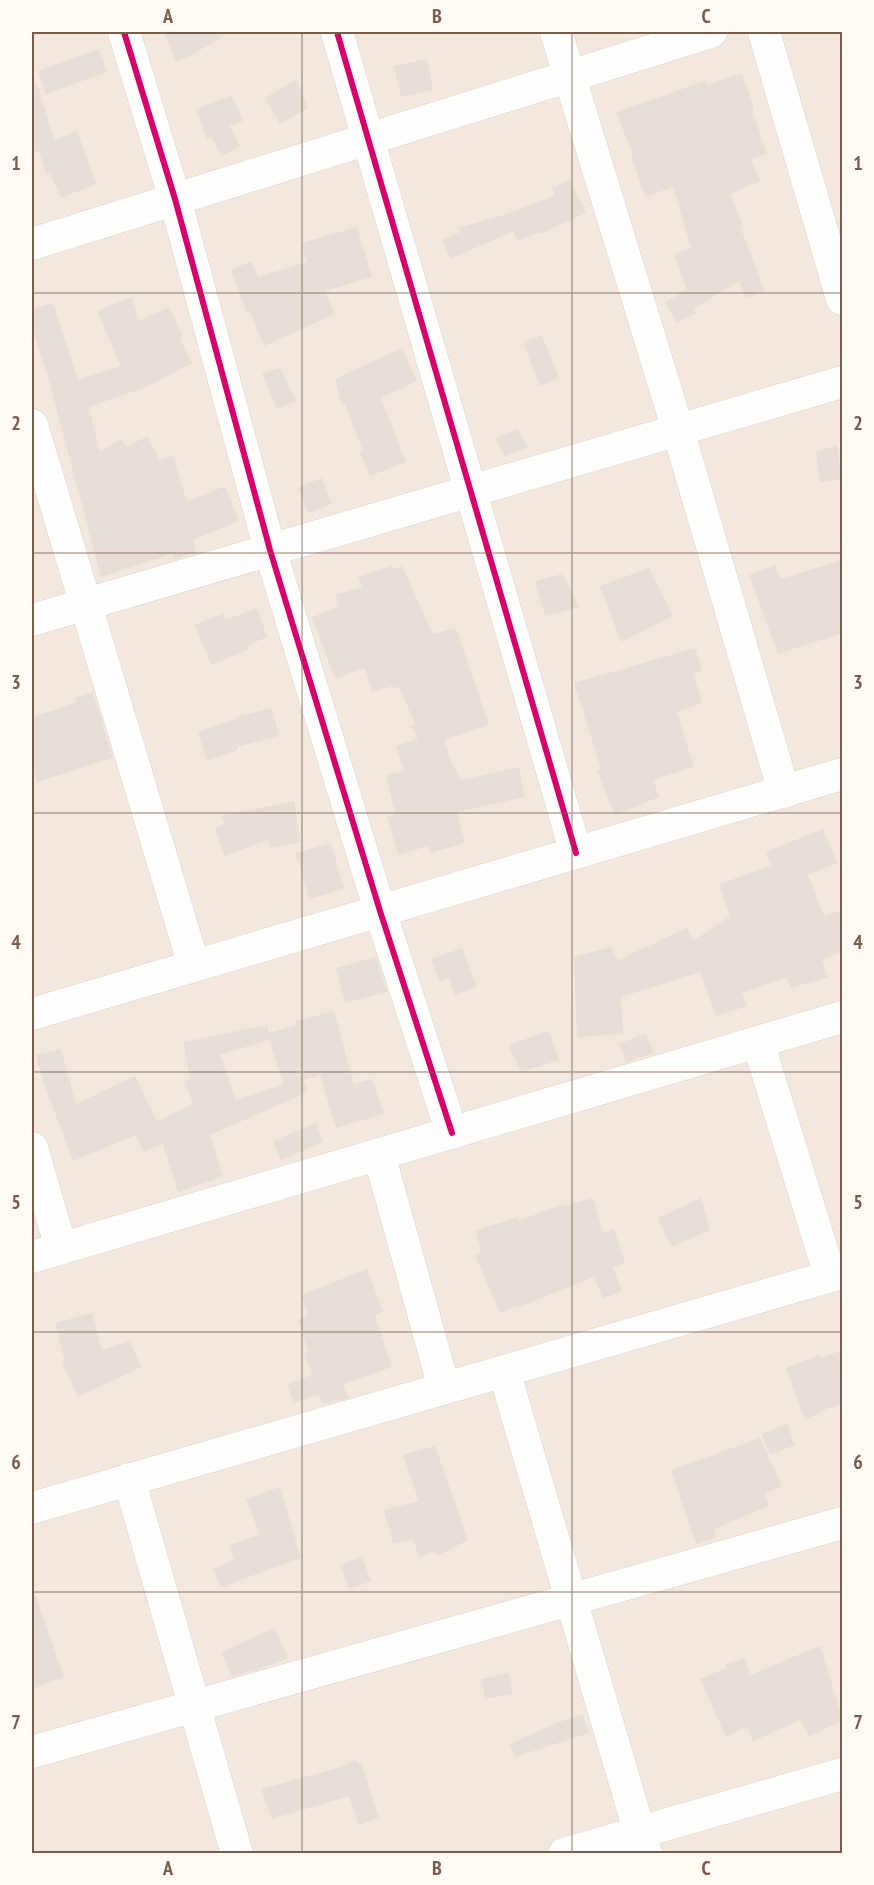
<svg xmlns="http://www.w3.org/2000/svg" width="874" height="1885" font-family="'PT Sans Narrow',sans-serif">
  <style>
    .residential { fill: #f2e8de }
    .building { fill: #e6ded7; fill-rule: evenodd }
    .lines { fill: none; stroke-linecap: round; stroke-linejoin: round }
    .minor-casing { stroke: #d7d1cb; stroke-width: 33 }
    .minor { stroke: #fefefd; stroke-width: 32 }
    .cycleway-casing { stroke: #fffaf3; stroke-width: 10 }
    .cycleway { stroke: #d6006c; stroke-width: 6 }
    .grid { fill: none; stroke: #7a5c4d; stroke-width: 1.5; stroke-opacity: 0.55 }
    .neatline { fill: none; stroke: #7a5c4d; stroke-width: 2 }
    .grid-label { font-size: 20px; text-anchor: middle; font-weight: bold; fill: #7a5c4d }
  </style>
  <rect width="100%" height="100%" fill="#f9f5f0"/>
  <rect class="residential" x="32" y="32" width="810" height="1821"/>
  <g class="building">
    <path d="M164 32H230L190 56 176 61Z"/>
    <path d="M99 49 107 72 46 94 38 71Z"/>
    <path d="M427 59 433 90 401 97 394 66Z"/>
    <path d="M742 73 754 108 752 109 767 154 751 159 760 181 730 194 743 225 740 226 765 291 746 298 739 281 694 309 696 313 676 323 665 302 687 290 674 254 691 248 673 187 645 197 631 155H633L616 112 705 81 707 85Z"/>
    <path d="M297 79 308 108 280 124 265 98Z"/>
    <path d="M37 83 54 140 77 131 96 184 61 198 50 173 46 175 39 151 32 153V84Z"/>
    <path d="M232 95 243 121 229 126 240 146 222 156 211 137 207 139 196 109Z"/>
    <path d="M570 179 586 213 540 234 539 232 517 241 514 231 450 259 442 239 461 232 459 228 513 212 555 195 552 188Z"/>
    <path d="M357 227 372 277 325 291 335 314 264 346 250 312 247 313 231 270 251 261 258 277 307 262 301 243Z"/>
    <path d="M132 297 139 321 169 307 183 336 179 338 192 363 146 387 89 407 100 452 121 439 126 447 148 436 159 460 173 456 187 502 225 486 239 521 193 540 196 553 174 559 173 554 101 577 48 377 32 327V309L53 303 78 380 121 366 97 311Z"/>
    <path d="M542 335 559 378 540 386 523 342Z"/>
    <path d="M402 348 417 381 381 398 406 462 370 476 360 453 363 451 345 404 342 405 335 379Z"/>
    <path d="M281 368 296 401 277 409 262 373Z"/>
    <path d="M518 429 528 447 504 456 496 438Z"/>
    <path d="M837 445 841 479 820 482 816 452Z"/>
    <path d="M322 478 332 504 308 513 298 487Z"/>
    <path d="M843 560V633L778 654 749 575 775 565 780 579Z"/>
    <path d="M392 566 393 569 402 566 433 634 456 628 489 725 444 740 452 764 461 780 519 767 525 797 457 812 465 843 430 853 428 846 398 855 387 816 395 814 386 775 404 771 396 746 418 739 411 727 415 724 399 687 395 689 393 686 372 692 365 668 335 679 312 617 339 607 335 595 362 587 358 577Z"/>
    <path d="M649 568 673 616 621 642 600 586Z"/>
    <path d="M562 574 580 607 545 616 535 581Z"/>
    <path d="M257 608 267 637 248 645 249 649 211 665 195 625 223 613 225 620Z"/>
    <path d="M695 648 702 671 693 673 702 703 677 712 694 767 653 780 659 797 615 815 597 771 601 769 574 683Z"/>
    <path d="M93 692 113 758 37 782 32 765V717L76 703 75 698Z"/>
    <path d="M272 708 279 736 237 747 238 750 207 761 198 732 236 719V717Z"/>
    <path d="M294 801 301 842 270 848 268 840 224 856 215 828 225 824 221 816Z"/>
    <path d="M823 829 837 863 808 875 824 916 843 910V952L822 959 828 977 791 988 787 977 742 993 747 1006 716 1016 700 972 621 997 623 1034 577 1037 574 957 611 947 618 960 687 928 693 941 730 916 719 884 771 866 766 852Z"/>
    <path d="M331 843 344 889 309 899 296 853Z"/>
    <path d="M462 948 477 987 455 995 449 978 439 981 431 959Z"/>
    <path d="M376 957 387 992 345 1003 336 968Z"/>
    <path d="M334 1011 354 1084 372 1079 384 1114 336 1128 320 1075 303 1080 308 1092 210 1135 223 1177 178 1192 163 1144 143 1152 136 1135 73 1161 43 1081 36 1055 61 1049 76 1104 135 1076 157 1121 193 1104 185 1081 190 1079 183 1042 267 1025 269 1033 297 1025 296 1021ZM269 1040 284 1084 236 1100 220 1055Z"/>
    <path d="M549 1031 559 1060 522 1072 508 1045Z"/>
    <path d="M646 1033 654 1053 626 1062 619 1044Z"/>
    <path d="M316 1123 323 1142 281 1160 273 1141Z"/>
    <path d="M593 1198 603 1233 614 1229 625 1263 613 1267 622 1291 603 1299 594 1277 519 1307 518 1305 500 1313 475 1255 481 1252 475 1230 517 1218 518 1221 563 1204 564 1206Z"/>
    <path d="M701 1198 710 1230 671 1247 658 1218Z"/>
    <path d="M367 1269 383 1312 375 1315 392 1367 343 1384 348 1398 322 1405 319 1394 294 1403 287 1384 312 1375 305 1353 308 1352 298 1319 308 1316 302 1295Z"/>
    <path d="M92 1313 102 1350 130 1341 141 1367 78 1397 62 1362 65 1361 55 1323Z"/>
    <path d="M843 1350V1404L826 1409 805 1420 786 1368 819 1355 820 1358Z"/>
    <path d="M787 1424 795 1445 770 1455 762 1434Z"/>
    <path d="M760 1438 782 1486 765 1494 769 1506 714 1529 717 1537 696 1544 671 1470Z"/>
    <path d="M435 1446 468 1540 437 1556 435 1552 419 1557 413 1539 393 1544 384 1510 419 1501 403 1455Z"/>
    <path d="M280 1487 301 1558 221 1587 212 1569 234 1560 229 1545 260 1535 246 1499Z"/>
    <path d="M362 1557 371 1581 349 1589 340 1565Z"/>
    <path d="M32 1594H35L64 1677 32 1689Z"/>
    <path d="M275 1628 288 1658 268 1666 232 1677 221 1652Z"/>
    <path d="M820 1646 843 1720 809 1737 801 1720 753 1741 747 1727 726 1737 700 1679 726 1668 725 1664 745 1658 750 1675Z"/>
    <path d="M509 1673 513 1694 485 1699 481 1679Z"/>
    <path d="M583 1714 589 1733 515 1757 510 1744 556 1723Z"/>
    <path d="M356 1760 358 1764 361 1762 379 1818 359 1825 349 1796 272 1819 261 1789 338 1768Z"/>
  </g>
  <g class="lines">
    <g class="minor-casing">
      <g id="minor">
        <path d="M124 32 175 199 270 550 380 911 452 1133"/>
        <path d="M337 32 576 853"/>
        <path d="M556 32 678 430 784 792"/>
        <path d="M764 32 842 299"/>
        <path d="M32 244 711 32"/>
        <path d="M32 425 194 966"/>
        <path d="M32 620 842 382"/>
        <path d="M32 1014 842 774"/>
        <path d="M758 1042 830 1276"/>
        <path d="M32 1148 61 1248"/>
        <path d="M379 1154 444 1388"/>
        <path d="M32 1257 842 1017"/>
        <path d="M504 1371 646 1854"/>
        <path d="M129 1479 237 1854"/>
        <path d="M32 1508 842 1273"/>
        <path d="M32 1752 842 1523"/>
        <path d="M564 1854 842 1774"/>
      </g>
    </g>
    <use href="#minor" class="minor"/>
    <g class="cycleway-casing">
      <g id="cycleway">
        <path d="M124 32 175 199 270 550 380 911 452 1133"/>
        <path d="M337 32 576 853"/>
      </g>
    </g>
    <use href="#cycleway" class="cycleway"/>
  </g>
  <path class="grid" d="M302 32V1854M572 32V1854M32 293H842M32 553H842M32 813H842M32 1072H842M32 1332H842M32 1592H842"/>
  <rect width="874" height="1885" fill="none" stroke="#fffaf3" stroke-width="66"/>
  <rect x="33" y="33" width="808" height="1819" class="neatline"/>
  <g class="grid-label">
    <text x="168" y="23">A</text>
    <text x="437" y="23">B</text>
    <text x="706" y="23">C</text>
    <text x="16" y="170">1</text>
    <text x="858" y="170">1</text>
    <text x="16" y="430">2</text>
    <text x="858" y="430">2</text>
    <text x="16" y="689">3</text>
    <text x="858" y="689">3</text>
    <text x="16" y="949">4</text>
    <text x="858" y="949">4</text>
    <text x="16" y="1209">5</text>
    <text x="858" y="1209">5</text>
    <text x="16" y="1469">6</text>
    <text x="858" y="1469">6</text>
    <text x="16" y="1729">7</text>
    <text x="858" y="1729">7</text>
    <text x="168" y="1875">A</text>
    <text x="437" y="1875">B</text>
    <text x="706" y="1875">C</text>
  </g>
</svg>
